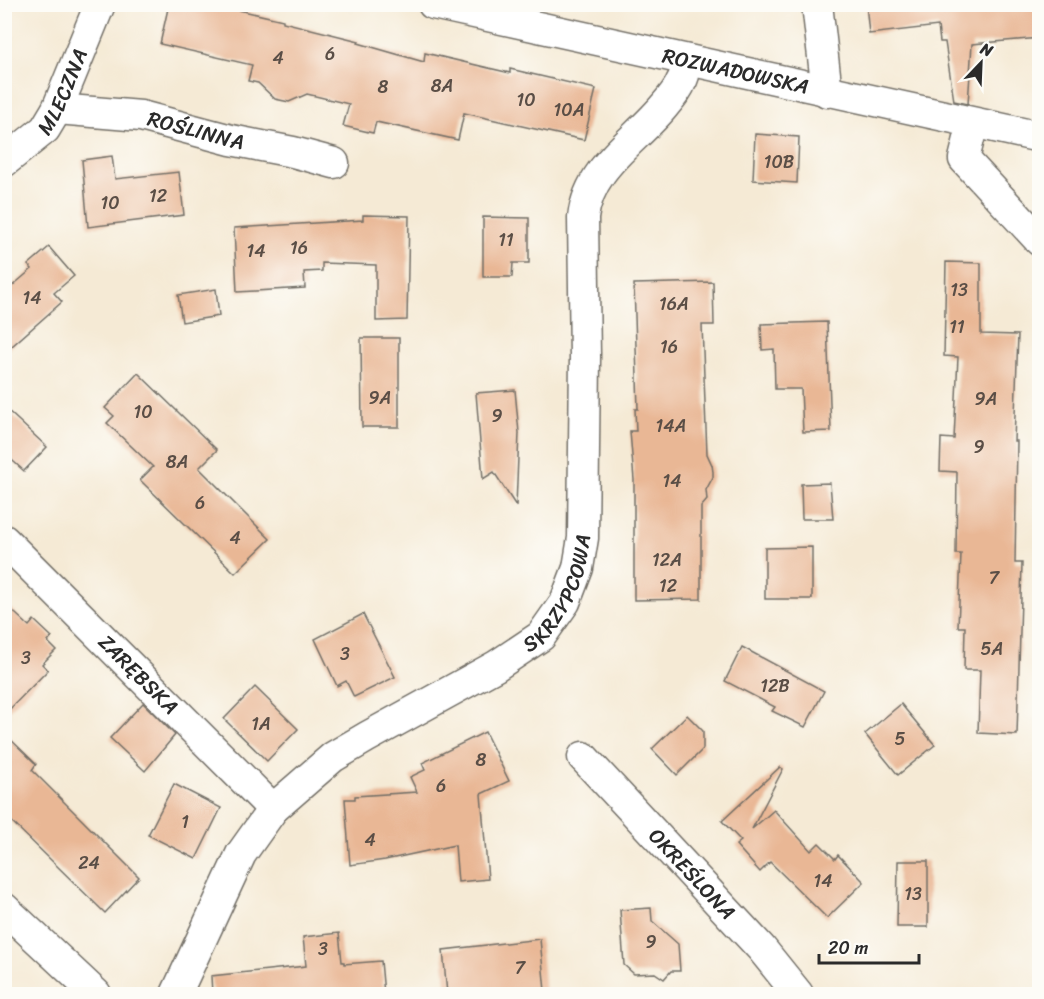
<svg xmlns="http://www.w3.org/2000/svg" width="1044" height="999" font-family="Sriracha,sans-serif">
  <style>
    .building { fill: #e9b795 }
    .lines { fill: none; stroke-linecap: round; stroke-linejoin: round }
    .minor-casing { stroke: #726e66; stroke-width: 33 }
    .minor { stroke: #fff; stroke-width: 30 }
    .labels { text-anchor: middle; stroke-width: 5; stroke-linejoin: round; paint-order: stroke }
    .number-label { font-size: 18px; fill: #5a4e46 }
    .street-label { font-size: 21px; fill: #2b2b2b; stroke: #fdfcf7 }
  </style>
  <rect width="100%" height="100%" fill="#fdfcf7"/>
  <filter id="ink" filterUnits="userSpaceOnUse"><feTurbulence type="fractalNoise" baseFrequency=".0167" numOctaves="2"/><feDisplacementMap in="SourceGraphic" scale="12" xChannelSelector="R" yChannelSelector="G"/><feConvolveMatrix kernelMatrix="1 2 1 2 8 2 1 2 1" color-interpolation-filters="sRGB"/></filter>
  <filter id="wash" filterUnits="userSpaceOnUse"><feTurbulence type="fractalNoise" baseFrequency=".008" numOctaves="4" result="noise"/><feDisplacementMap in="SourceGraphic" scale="24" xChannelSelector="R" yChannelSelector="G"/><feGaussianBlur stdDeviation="1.35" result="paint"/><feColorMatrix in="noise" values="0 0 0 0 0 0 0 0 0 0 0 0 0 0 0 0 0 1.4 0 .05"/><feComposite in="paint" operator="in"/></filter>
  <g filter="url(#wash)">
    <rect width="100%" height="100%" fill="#f5ead5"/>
    <g id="blocks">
      <g class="building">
        <path d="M169 4H212L283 20V22L359 41 358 43 424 62 425 53 510 73V69L596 89 584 140 464 113 458 140 376 122 373 133 343 126 349 104 307 94 289 102 275 99 258 83 248 81 252 65 160 44Z"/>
        <path d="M866 4H1040V38L972 44 968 104 954 101 945 42H940L938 26 869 34Z"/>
        <path d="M755 134 799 137 797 183 753 180Z"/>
        <path d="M112 156 115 179 179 172 184 215 88 227 82 160Z"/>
        <path d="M363 215 409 216 407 320 376 321V265L322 263V271L304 272 305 288 237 292 234 228 363 220Z"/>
        <path d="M483 217 529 218V263H513L512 277H483Z"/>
        <path d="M49 247 74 276 54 293 62 302 4 353V293L32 269 28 265Z"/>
        <path d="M946 262 981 263V334L1018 335 1014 441H1017L1015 563H1022L1017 735 978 733 980 670H964L965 627H958L961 554H956L957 472 940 471 941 438 954 439 958 357 944 356Z"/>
        <path d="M713 282 714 325H702L707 454 712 465 713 472V477L706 490 707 500 701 507V599L634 600V480L630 431H636L635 409H638L634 284Z"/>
        <path d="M216 289 219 316 182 322 178 295Z"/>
        <path d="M827 322 831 431 803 432 801 389H775L774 349 762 350 761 324Z"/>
        <path d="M361 338H399V427H362Z"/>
        <path d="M138 373 217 450 199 468 270 539 235 573 140 480 153 467 107 423 114 416 105 408Z"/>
        <path d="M515 390 519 433 516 506 494 472 483 479 476 393Z"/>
        <path d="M4 407 47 447 24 471 4 453Z"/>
        <path d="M830 483 833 519H802L801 484Z"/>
        <path d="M812 547V599H765V548Z"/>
        <path d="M4 603 29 626 34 620 52 637 48 642 56 650 42 664 48 670 4 715Z"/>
        <path d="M363 614 395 677 354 697 346 681 337 686 315 639Z"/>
        <path d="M742 647 824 691 805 727 772 711 775 707 725 681Z"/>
        <path d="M255 687 298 729 267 761 224 719Z"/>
        <path d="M143 703 175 735 145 771 110 738Z"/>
        <path d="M901 704 935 745 898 775 865 734Z"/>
        <path d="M687 715 703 731V749L677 775 652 749Z"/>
        <path d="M485 732 509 781 481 794 488 879 458 882 455 845 385 860 350 865 345 799H355V796L417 792 410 777 425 770 422 763Z"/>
        <path d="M4 733 36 764 32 770 139 877 105 913 4 814Z"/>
        <path d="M780 767 783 769 752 829 774 810 811 851 819 843 835 859 838 855 864 882 827 918 770 862 760 872 736 845 741 841 722 821Z"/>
        <path d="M174 784 221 808 196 859 148 835Z"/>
        <path d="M898 861H928V927H897Z"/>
        <path d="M651 908 652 921 678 944 680 971H671L664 979 655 973 634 974 624 965 620 910Z"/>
        <path d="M339 933 342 962H344V964L381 961 384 994H212L211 976 306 966 303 937Z"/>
        <path d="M540 939 545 991 513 994H447L443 950Z"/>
      </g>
    </g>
  </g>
  <g filter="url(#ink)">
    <use href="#blocks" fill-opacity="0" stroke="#726e66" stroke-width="1.5"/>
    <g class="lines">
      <g class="minor-casing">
        <g id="minor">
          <path id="s1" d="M433 4C635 49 837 94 1040 137"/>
          <path d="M817 4 827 92"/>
          <path id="s2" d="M57 109 141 116 231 140 293 152 334 163"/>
          <path d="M973 123 964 159 1040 241"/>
          <path id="s3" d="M4 162 45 129 57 109 100 4"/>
          <path id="s4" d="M4 540 273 809"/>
          <path id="s5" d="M583 757 761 948 798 994"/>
          <path d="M4 908 96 994"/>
          <path id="s6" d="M176 994 241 854 273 809 333 757 367 737 496 666 541 636 565 602 578 568 583 538 585 357 583 218C589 166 635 142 665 105 671 98 678 90 681 82 685 76 686 67 687 60"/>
        </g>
      </g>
      <use href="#minor" class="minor"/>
    </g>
  </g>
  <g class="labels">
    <g class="number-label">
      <text x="330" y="60">6</text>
      <text x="278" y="64">4</text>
      <text x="442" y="92">8A</text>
      <text x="383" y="93">8</text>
      <text x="526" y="106">10</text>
      <text x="569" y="116">10A</text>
      <text x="779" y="168">10B</text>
      <text x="158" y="202">12</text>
      <text x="110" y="209">10</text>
      <text x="506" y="246">11</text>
      <text x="299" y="254">16</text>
      <text x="256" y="257">14</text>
      <text x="959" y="296">13</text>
      <text x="32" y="304">14</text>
      <text x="674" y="310">16A</text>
      <text x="957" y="333">11</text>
      <text x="669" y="353">16</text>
      <text x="380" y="404">9A</text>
      <text x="986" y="405">9A</text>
      <text x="143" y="418">10</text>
      <text x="497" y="422">9</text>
      <text x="671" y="432">14A</text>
      <text x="979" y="453">9</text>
      <text x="177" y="468">8A</text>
      <text x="672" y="487">14</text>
      <text x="200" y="509">6</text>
      <text x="235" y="544">4</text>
      <text x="667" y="566">12A</text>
      <text x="994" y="584">7</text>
      <text x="668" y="592">12</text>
      <text x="992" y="655">5A</text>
      <text x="345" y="660">3</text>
      <text x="26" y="664">3</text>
      <text x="775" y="692">12B</text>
      <text x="261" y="730">1A</text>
      <text x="900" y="745">5</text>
      <text x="481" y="766">8</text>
      <text x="441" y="792">6</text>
      <text x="185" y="828">1</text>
      <text x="370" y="846">4</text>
      <text x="89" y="869">24</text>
      <text x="823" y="887">14</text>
      <text x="913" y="900">13</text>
      <text x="651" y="948">9</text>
      <text x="323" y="955">3</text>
      <text x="520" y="974">7</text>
    </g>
    <g class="street-label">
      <text dy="7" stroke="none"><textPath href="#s1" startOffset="310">ROZWADOWSKA</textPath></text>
      <text dy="7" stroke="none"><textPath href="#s3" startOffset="94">MLECZNA</textPath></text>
      <text dy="7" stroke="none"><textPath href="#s2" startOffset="141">ROŚLINNA</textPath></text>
      <text dy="7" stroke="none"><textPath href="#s6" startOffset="576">SKRZYPCOWA</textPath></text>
      <text dy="7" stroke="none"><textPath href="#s4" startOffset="190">ZARĘBSKA</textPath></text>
      <text dy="7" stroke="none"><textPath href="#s5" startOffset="160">OKREŚLONA</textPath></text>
    </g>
  </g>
  <rect width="1044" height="999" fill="none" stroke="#fdfcf7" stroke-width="24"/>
  <g transform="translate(981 63) rotate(23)" stroke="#fdfcf7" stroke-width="4.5" paint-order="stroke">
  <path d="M0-4.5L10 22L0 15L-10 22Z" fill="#2b2b2b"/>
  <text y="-9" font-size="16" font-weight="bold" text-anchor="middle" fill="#2b2b2b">N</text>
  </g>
  <path d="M819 954v9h100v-9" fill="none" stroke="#2b2b2b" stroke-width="3"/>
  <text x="828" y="954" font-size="18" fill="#2b2b2b" stroke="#fdfcf7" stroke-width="4.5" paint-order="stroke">20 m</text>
</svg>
